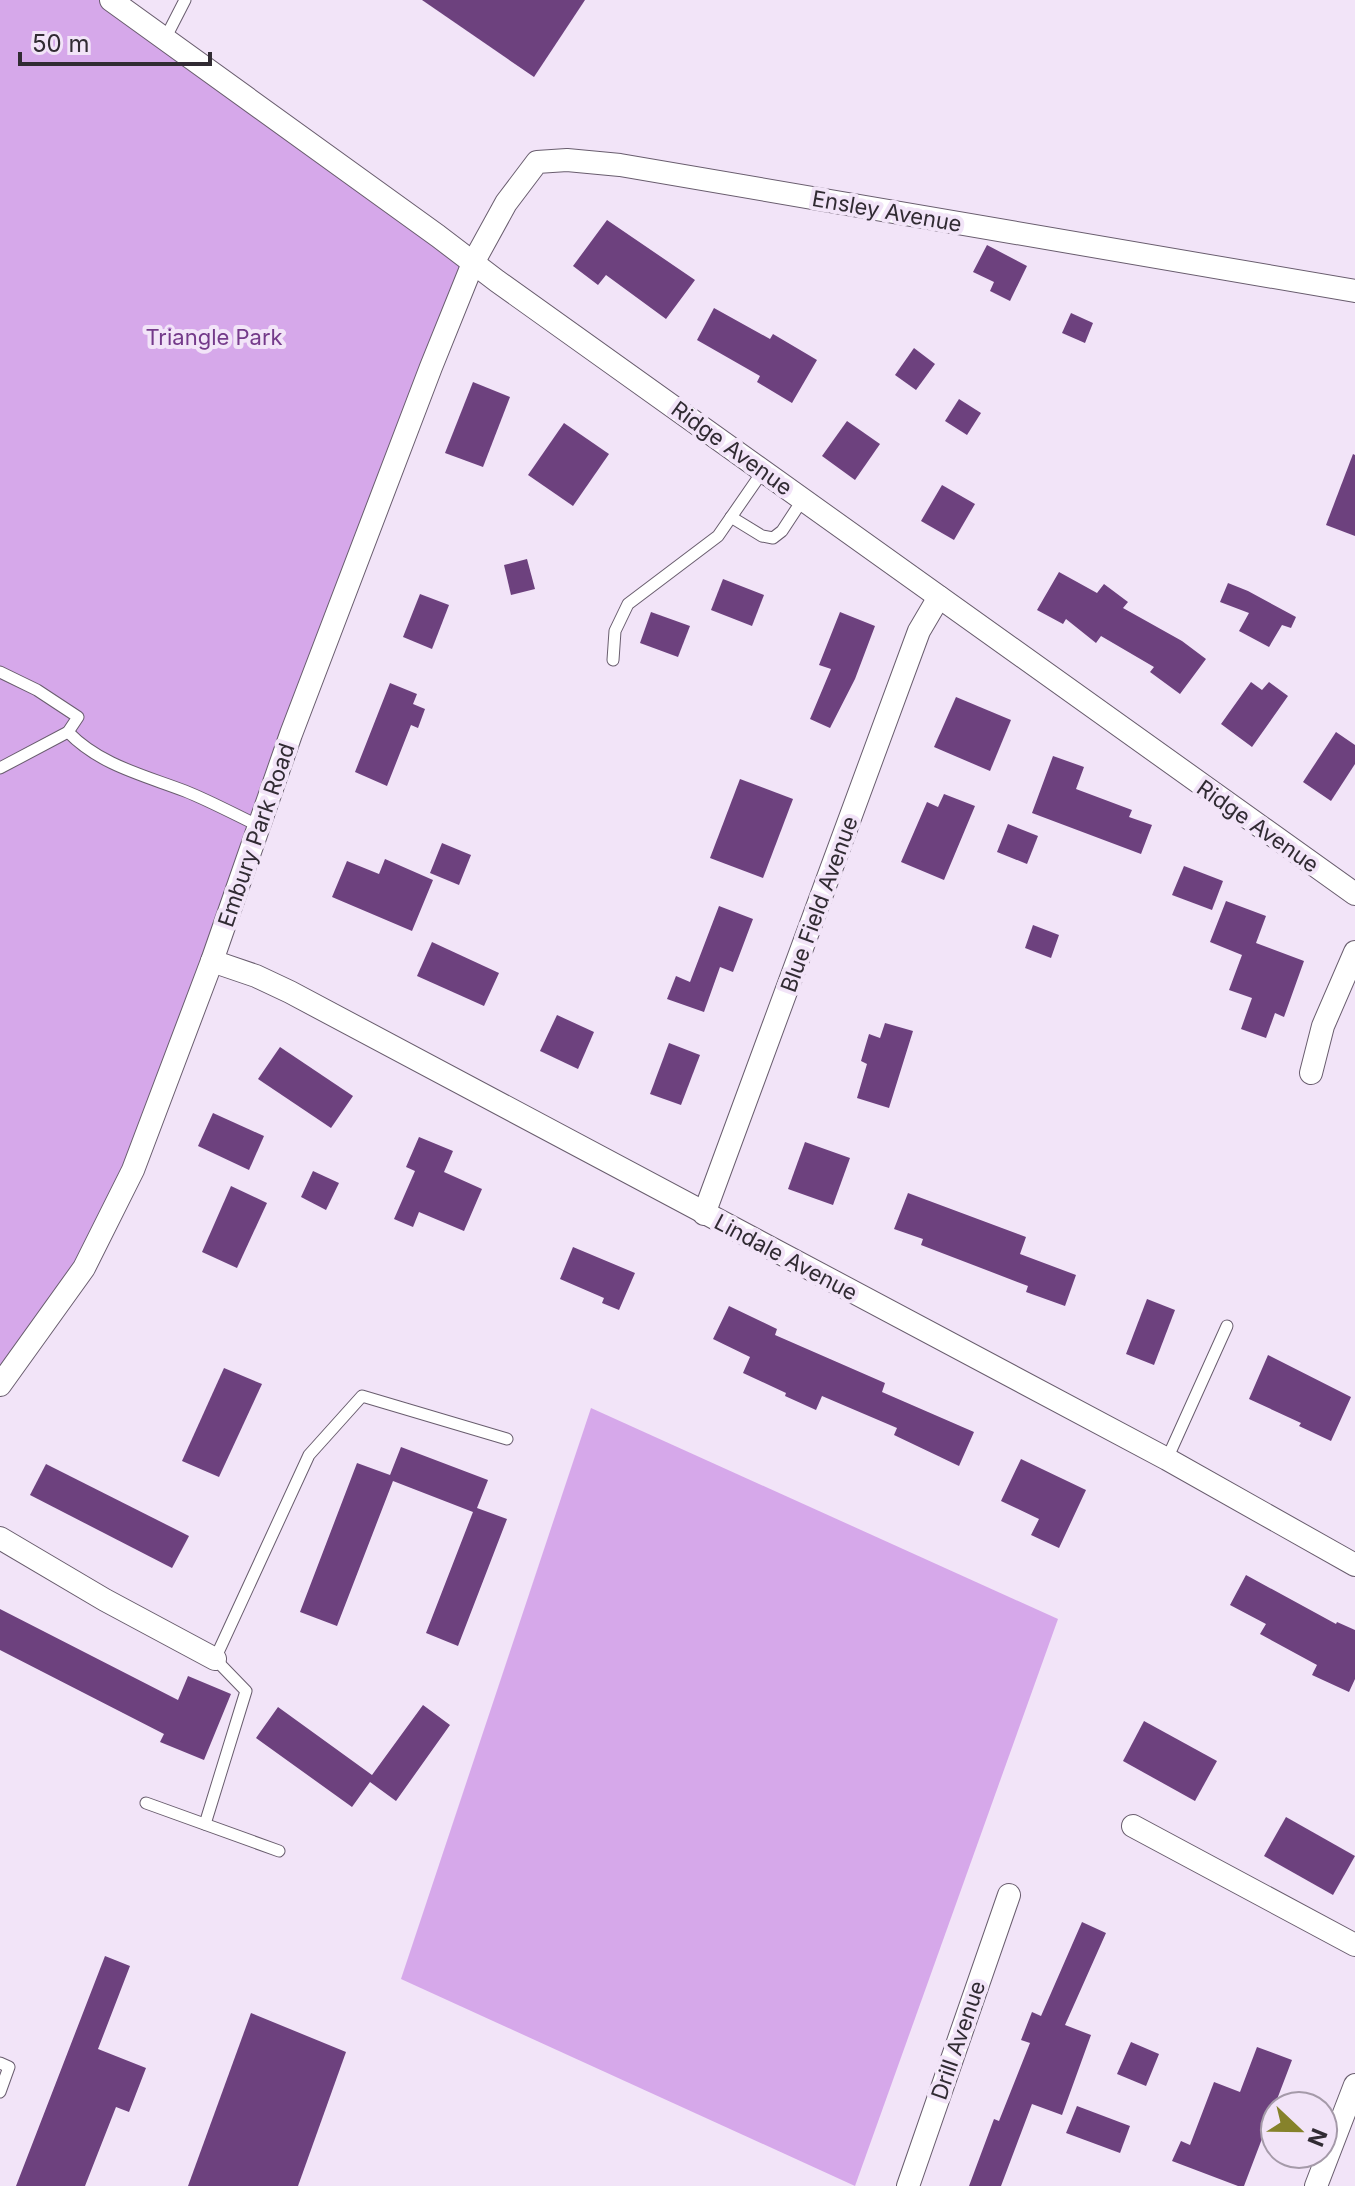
<svg xmlns="http://www.w3.org/2000/svg" width="1355" height="2186" font-family="Inter,sans-serif">
  <style>
    .green { fill: #d6a8ea }
    .building { fill: #6d417e }
    .lines { fill: none; stroke-linecap: round; stroke-linejoin: round }
    .lane-casing { stroke: #695d6e; stroke-width: 13 }
    .street-casing { stroke: #695d6e; stroke-width: 24 }
    .lane { stroke: #fff; stroke-width: 11 }
    .street { stroke: #fff; stroke-width: 22 }
    .labels { text-anchor: middle; stroke-width: 8; stroke-linejoin: round; paint-order: stroke }
    .street-label { font-size: 22px; fill: #312b33; stroke: #f2e4f8 }
    .park-label { font-size: 22px; fill: #743a8a; stroke: #f2e4f8 }
  </style>
  <rect width="100%" height="100%" fill="#f2e4f8"/>
  <g class="green">
    <path d="M0 0H111L473 263 133 1170 0 1385Z"/>
    <path d="M591 1408 1058 1619 855 2186 401 1979Z"/>
  </g>
  <g class="building">
    <path d="M422 0H585L534 77Z"/>
    <path d="M607 220 695 280 666 319 606 275 598 285 573 266Z"/>
    <path d="M987 245 1027 266 1010 301 990 291 994 282 973 272Z"/>
    <path d="M714 308 770 339 773 334 817 360 792 403 757 382 760 376 697 340Z"/>
    <path d="M1071 313 1093 323 1085 343 1062 333Z"/>
    <path d="M914 348 935 364 916 390 895 375Z"/>
    <path d="M473 382 510 397 483 467 445 453Z"/>
    <path d="M959 399 981 413 967 435 945 421Z"/>
    <path d="M847 421 880 444 855 480 822 456Z"/>
    <path d="M564 423 609 454 573 506 528 475Z"/>
    <path d="M1353 454 1355 455V536L1326 525Z"/>
    <path d="M942 485 975 504 954 540 921 521Z"/>
    <path d="M527 559 535 589 511 595 504 565Z"/>
    <path d="M1059 572 1097 593 1104 584 1128 602 1123 608 1182 641 1206 659 1180 694 1150 672 1154 667 1101 636 1096 643 1066 619 1063 624 1037 610Z"/>
    <path d="M723 579 764 595 752 626 711 610Z"/>
    <path d="M1228 583 1248 591 1296 617 1291 628 1282 625 1269 647 1239 631 1249 613 1220 602Z"/>
    <path d="M420 594 449 605 432 649 403 637Z"/>
    <path d="M651 612 690 626 678 657 640 643Z"/>
    <path d="M840 612 875 626 855 679 830 728 810 719 831 669 819 665Z"/>
    <path d="M1251 682 1262 690 1269 682 1288 696 1252 747 1221 724Z"/>
    <path d="M390 683 417 694 413 704 425 709 418 728 411 725 387 786 355 772Z"/>
    <path d="M956 697 1011 720 990 771 934 747Z"/>
    <path d="M1336 732 1355 745V764L1331 801 1303 782Z"/>
    <path d="M1053 756 1084 767 1076 789 1132 810 1129 817 1152 825 1141 854 1032 813Z"/>
    <path d="M740 779 793 799 763 878 710 858Z"/>
    <path d="M944 794 975 806 944 880 901 862 927 802 938 807Z"/>
    <path d="M1008 824 1038 836 1027 864 997 852Z"/>
    <path d="M442 843 471 855 459 885 430 873Z"/>
    <path d="M385 859 433 880 412 931 332 897 347 861 379 874Z"/>
    <path d="M1184 866 1223 881 1212 910 1172 895Z"/>
    <path d="M1226 901 1266 916 1256 943 1304 961 1284 1017 1275 1013 1266 1038 1241 1029 1252 998 1229 990 1242 955 1210 942Z"/>
    <path d="M719 906 753 919 733 972 720 967 704 1012 667 999 676 976 690 982Z"/>
    <path d="M1033 925 1059 935 1051 958 1025 948Z"/>
    <path d="M432 942 499 973 484 1006 417 976Z"/>
    <path d="M557 1015 594 1032 578 1069 540 1051Z"/>
    <path d="M885 1023 913 1031 889 1108 857 1098 867 1064 861 1061 869 1034 880 1038Z"/>
    <path d="M669 1043 700 1055 681 1105 650 1094Z"/>
    <path d="M280 1047 353 1096 331 1128 258 1079Z"/>
    <path d="M213 1113 264 1136 249 1170 198 1146Z"/>
    <path d="M419 1137 453 1151 444 1172 482 1189 464 1231 419 1212 413 1227 394 1219 415 1171 406 1167Z"/>
    <path d="M805 1142 850 1158 833 1205 788 1189Z"/>
    <path d="M313 1171 339 1183 326 1210 301 1197Z"/>
    <path d="M231 1186 267 1203 237 1268 202 1252Z"/>
    <path d="M908 1193 1026 1237 1020 1254 1076 1275 1065 1306 1026 1292 1028 1286 921 1245 923 1239 894 1229Z"/>
    <path d="M573 1247 635 1273 619 1310 602 1303 604 1298 560 1279Z"/>
    <path d="M1147 1299 1175 1310 1154 1365 1126 1354Z"/>
    <path d="M729 1306 777 1329 775 1335 885 1383 882 1392 974 1432 959 1466 894 1435 897 1428 822 1396 816 1410 785 1396 786 1393 743 1373 750 1357 713 1339Z"/>
    <path d="M1268 1355 1351 1397 1331 1441 1299 1426 1301 1423 1249 1399Z"/>
    <path d="M224 1368 262 1384 219 1477 182 1461Z"/>
    <path d="M401 1447 488 1480 477 1508 507 1519 458 1646 426 1633 473 1512 393 1481 337 1626 300 1612 357 1463 390 1475Z"/>
    <path d="M1021 1459 1086 1490 1059 1548 1031 1535 1039 1519 1001 1501Z"/>
    <path d="M46 1464 189 1536 172 1568 30 1495Z"/>
    <path d="M1246 1575 1336 1624 1337 1622 1355 1630V1679L1349 1692 1312 1675 1317 1665 1260 1634 1266 1624 1230 1605Z"/>
    <path d="M0 1609 178 1700 188 1676 231 1694 204 1760 160 1742 164 1734 0 1650Z"/>
    <path d="M423 1705 450 1725 396 1801 370 1782 352 1807 256 1738 278 1707 372 1775Z"/>
    <path d="M1144 1721 1217 1761 1195 1801 1123 1761Z"/>
    <path d="M1286 1817 1355 1856 1333 1895 1264 1856Z"/>
    <path d="M1082 1922 1106 1933 1065 2025 1091 2035 1062 2115 1032 2104 1001 2186H969L994 2119 999 2121 1030 2043 1021 2040 1032 2012 1041 2016Z"/>
    <path d="M105 1956 130 1966 98 2049 146 2068 129 2112 116 2107 85 2186H16Z"/>
    <path d="M251 2013 346 2052 298 2186H188Z"/>
    <path d="M1131 2042 1159 2054 1146 2086 1117 2074Z"/>
    <path d="M1257 2047 1292 2060 1244 2186H1238L1172 2161 1181 2141 1190 2145 1214 2082 1240 2092Z"/>
    <path d="M1077 2106 1130 2126 1120 2153 1066 2133Z"/>
  </g>
  <g class="lines">
    <g class="lane-casing">
      <g id="lane">
        <path d="M165 39 185 0"/>
        <path d="M731 517 762 536 773 538 782 531 803 499"/>
        <path d="M613 660 615 631 628 604 718 536 763 471"/>
        <path d="M0 672 37 690 78 717 68 732 0 768"/>
        <path d="M68 732C100 765 143 775 185 791 210 801 234 814 259 826"/>
        <path d="M1167 1459 1227 1326"/>
        <path d="M146 1803 279 1851"/>
        <path d="M205 1824 246 1691 215 1659 309 1455 362 1396 507 1439"/>
        <path d="M0 2063 9 2067 0 2092"/>
      </g>
    </g>
    <g class="street-casing">
      <g id="street">
        <path d="M111 0 438 236 497 281 1355 894"/>
        <path d="M212 961 256 976 290 992 1167 1459 1355 1565"/>
        <path d="M1311 1073 1323 1026 1355 952"/>
        <path d="M704 1214 919 631 939 597"/>
        <path d="M0 1385 84 1268 133 1170 212 961 291 734 431 367 473 263 506 203 537 162 567 160 620 165 1355 291"/>
        <path d="M0 1538 105 1600 215 1659"/>
        <path d="M1133 1826 1355 1945"/>
        <path d="M908 2186 1009 1895"/>
        <path d="M1316 2186 1355 2085"/>
      </g>
    </g>
    <use href="#lane" class="lane"/>
    <use href="#street" class="street"/>
  </g>
  <g class="labels">
    <g class="street-label">
      <text transform="translate(887 211) rotate(10)" y="8">Ensley Avenue</text>
      <text transform="translate(732 448) rotate(36)" y="8">Ridge Avenue</text>
      <text transform="translate(1258 826) rotate(35)" y="8">Ridge Avenue</text>
      <text transform="translate(256 835) rotate(-71)" y="8">Embury Park Road</text>
      <text transform="translate(819 904) rotate(-70)" y="8">Blue Field Avenue</text>
      <text transform="translate(786 1257) rotate(28)" y="8">Lindale Avenue</text>
      <text transform="translate(958 2040) rotate(-71)" y="8">Drill Avenue</text>
    </g>
    <g class="park-label">
      <text x="214" y="345">Triangle Park</text>
    </g>
  </g>
  <g transform="translate(1299 2130) rotate(112)"><circle r="38" fill="#f2e4f8" stroke="#a59aa9" stroke-width="2"/>
  <path d="M0-6L14 30L0 20L-14 30Z" fill="#86822b"/>
  <text y="-12" font-size="22" font-weight="bold" text-anchor="middle" fill="#312b33">N</text>
  </g>
  <path d="M20 52v12h190v-12" fill="none" stroke="#312b33" stroke-width="4"/>
  <text x="32" y="52" font-size="24" fill="#312b33" stroke="#f2e4f8" stroke-width="6" paint-order="stroke">50 m</text>
</svg>
